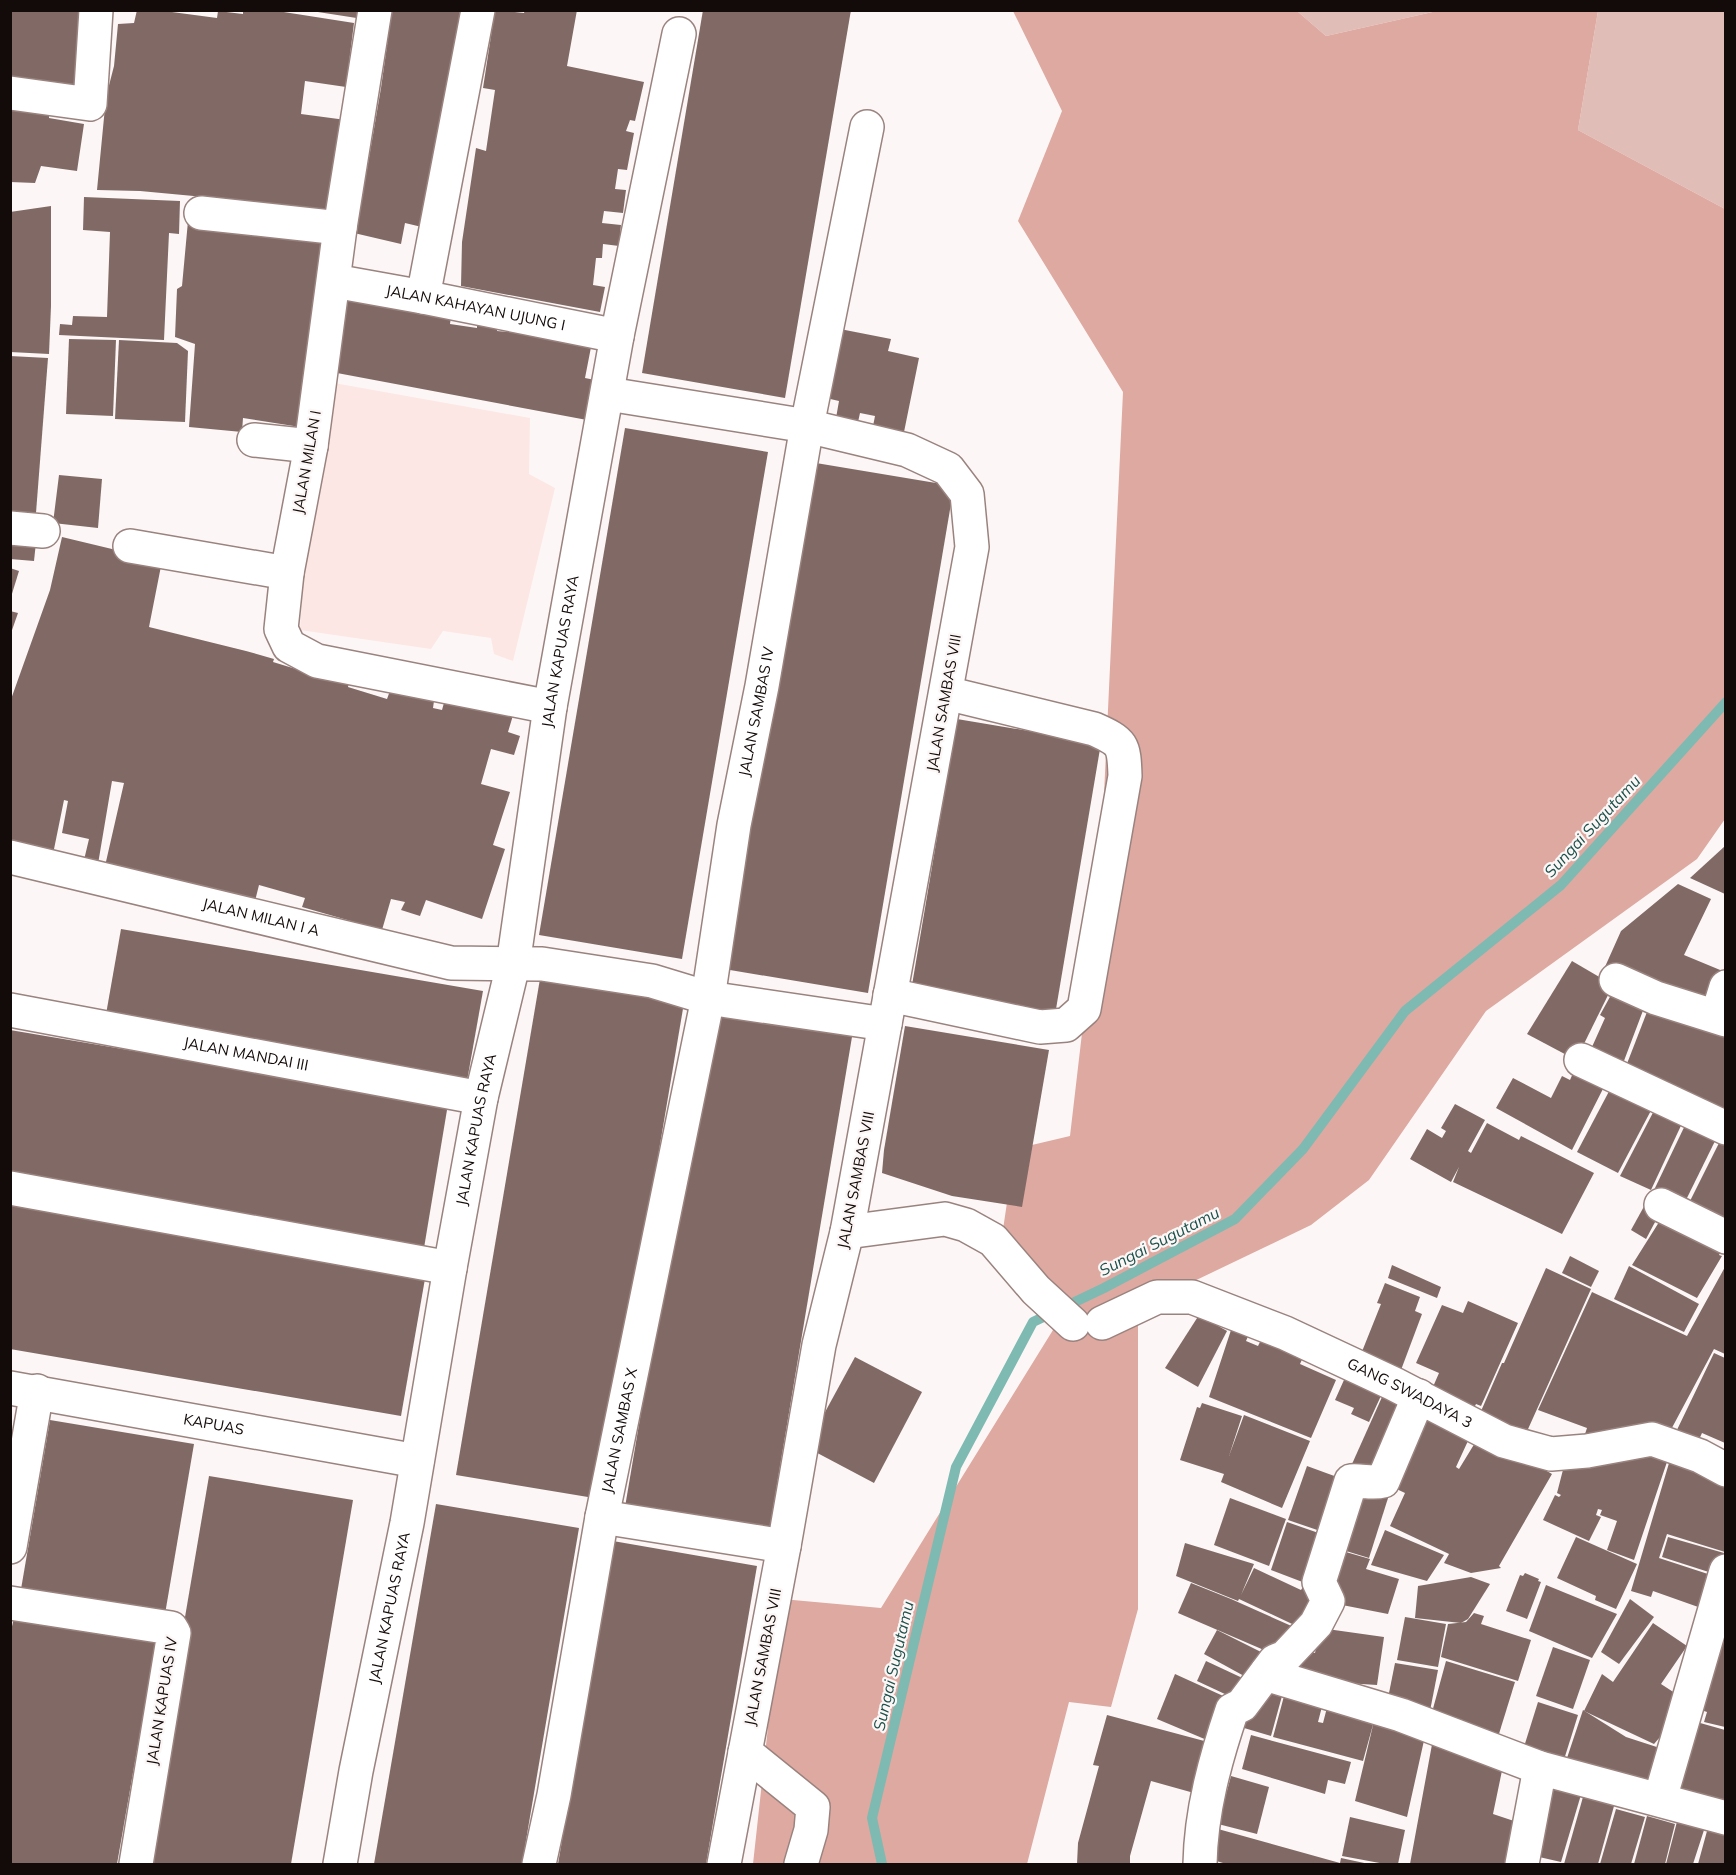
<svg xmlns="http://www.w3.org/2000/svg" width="1736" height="1875" font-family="Mulish,sans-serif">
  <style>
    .built { fill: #fce7e4 }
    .green { fill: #e1bdb7 }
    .forest { fill: #dea9a0 }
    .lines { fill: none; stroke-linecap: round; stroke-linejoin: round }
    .stream { stroke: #7ebab2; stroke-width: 10 }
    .building { fill: #816a66 }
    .minor-casing { stroke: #9a837f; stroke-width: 36 }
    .minor { stroke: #fff; stroke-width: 33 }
    .labels { text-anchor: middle; stroke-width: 4.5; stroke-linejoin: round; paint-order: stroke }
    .street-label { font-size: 15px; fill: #130b09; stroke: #fcf7f6 }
    .water-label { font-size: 16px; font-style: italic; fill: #1c514b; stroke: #fcf7f6 }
  </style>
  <rect width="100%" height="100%" fill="#fcf7f6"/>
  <path class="built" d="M334 383 530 418 529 474 555 488 513 661 494 654 491 638 443 631 431 649 300 630 304 566Z"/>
  <g class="green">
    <path d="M1297 11H1437L1326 36Z"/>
    <path d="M1598 11H1725V209L1578 130Z"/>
  </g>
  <path class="forest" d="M1013 11H1297L1326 36 1437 11H1598L1578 130 1725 209V819L1697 859 1486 1011 1369 1180 1311 1225 1138 1308V1609L1111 1707 1069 1702 1027 1864H753L782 1599 881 1608 1053 1330 1002 1236 1015 1149 1070 1136 1100 879 1123 392 1018 221 1062 111Z"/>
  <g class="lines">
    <path class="stream" d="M882 1864 872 1818 956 1467 1033 1322 1104 1288 1235 1219 1303 1149 1405 1011 1561 885 1726 702"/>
  </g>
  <g class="building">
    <path d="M10 10H86L76 98 10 88Z"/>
    <path d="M137 10H157L217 18 218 11 243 14V10H271L354 23 346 87 305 81 301 114 346 120 335 220 215 198 140 191 97 190 106 97 114 66 118 24 134 23Z"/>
    <path d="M305 10H364L363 19Z"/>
    <path d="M392 10H462L426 228 405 223 401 244 354 233 365 181 381 88Z"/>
    <path d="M495 10 524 13 525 10H577L567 66 644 82 635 121 630 120 626 131 634 133 627 170 618 169 615 189 626 190 623 213 604 211 602 223 621 225 619 246 603 244 602 258H596L593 285 605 287 600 312 461 286 462 242 476 148 486 151 495 90 483 88Z"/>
    <path d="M703 10H851L785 398 642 373Z"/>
    <path d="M10 106 49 111V118L84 124 77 171 41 166 35 183 10 182Z"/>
    <path d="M84 197 180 201 179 234 169 233 164 340 59 335 60 324 72 325 73 316 107 317 110 232 83 230Z"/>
    <path d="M51 206V306L49 354 10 352V212Z"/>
    <path d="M188 221 329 234 300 427 243 418 242 432 189 427 195 344 175 337 177 289 182 286Z"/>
    <path d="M347 301 451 317 450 324 477 328V322L498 325 497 331 508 332 509 328 592 342 585 378 595 380 587 420 337 373Z"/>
    <path d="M840 329 891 339 888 351 919 358 904 432 873 426 875 416 860 413 858 422 836 418 839 401 826 398Z"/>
    <path d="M69 339 116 340 113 416 66 414Z"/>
    <path d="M119 340 177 343 188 351 185 422 115 419Z"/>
    <path d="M10 356 48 358 36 513 10 512Z"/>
    <path d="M625 428 768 452 682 959 539 935Z"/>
    <path d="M810 462 954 486 868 993 724 969Z"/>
    <path d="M59 475 102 479 98 528 53 523Z"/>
    <path d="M10 531 37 533 34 561 10 559Z"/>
    <path d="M62 537 162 561 149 627 246 651 274 659 273 662 309 673 350 679 348 687 387 699 391 688 434 701 433 708 442 710 447 692 514 712 508 732 520 736 514 755 491 749 481 784 510 792 493 845 505 849 482 919 426 900 420 916 401 910 405 902 391 899 382 930 302 907 305 898 259 885 255 901 207 887V891L105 866 124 783 112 781 98 864 84 860 89 839 62 833 68 801 64 800 53 854 10 845V702L50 590Z"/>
    <path d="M10 568 19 571 11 597 10 596Z"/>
    <path d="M10 611 18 613 11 633H10Z"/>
    <path d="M957 719 1101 743 1055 1015 911 991Z"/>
    <path d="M1725 846V894L1690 878Z"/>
    <path d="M1678 884 1711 899 1684 955 1725 972 1711 1009 1651 992 1604 969 1621 931Z"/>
    <path d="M121 929 483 991 467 1081 105 1020Z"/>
    <path d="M1572 961 1613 985 1576 1060 1527 1034Z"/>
    <path d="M542 967 686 991 600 1499 456 1475Z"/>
    <path d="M1617 984 1647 1000 1619 1074 1587 1058 1605 1018 1600 1015Z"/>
    <path d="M1652 999 1725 1023V1114L1623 1074Z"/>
    <path d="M711 1000 854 1025 769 1532 625 1507Z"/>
    <path d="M905 1026 1049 1050 1022 1207 952 1196 882 1173 884 1150Z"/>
    <path d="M10 1030 448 1104 424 1248 10 1177Z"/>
    <path d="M1577 1064 1608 1079 1572 1150 1496 1108 1513 1078 1551 1098 1562 1076 1570 1080Z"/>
    <path d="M1615 1080 1656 1101 1618 1173 1577 1152Z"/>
    <path d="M1658 1103 1685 1117 1651 1190 1620 1176Z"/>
    <path d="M1455 1104 1485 1120 1468 1151 1471 1153 1487 1123 1519 1140 1521 1136 1594 1173 1562 1234 1453 1182 1459 1167 1451 1182 1410 1159 1427 1129 1442 1138 1446 1131 1441 1128Z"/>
    <path d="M1689 1117 1718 1135 1684 1204 1655 1188Z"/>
    <path d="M1723 1135 1725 1136V1223L1688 1205Z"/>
    <path d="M1647 1201 1662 1209 1646 1239 1631 1230Z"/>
    <path d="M10 1202 426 1273 401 1416 10 1349Z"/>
    <path d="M1666 1211 1725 1245 1719 1255 1722 1256 1697 1298 1632 1265Z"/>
    <path d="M1570 1256 1599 1271 1591 1287 1562 1273Z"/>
    <path d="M1392 1265 1441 1287 1437 1298 1388 1278Z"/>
    <path d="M1629 1266 1699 1304 1684 1332 1614 1299Z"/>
    <path d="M1725 1267V1354L1714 1349 1666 1439 1581 1446 1587 1428 1538 1410 1592 1292 1687 1336Z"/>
    <path d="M1546 1268 1591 1289 1524 1438 1478 1418 1502 1363H1504Z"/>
    <path d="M1385 1283 1420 1297 1415 1311 1422 1314 1401 1370 1361 1354 1381 1304 1377 1303Z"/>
    <path d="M1468 1301 1518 1323 1481 1406 1476 1404 1471 1414 1429 1396 1439 1373 1416 1363 1442 1305 1463 1313Z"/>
    <path d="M1199 1315 1227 1331 1198 1387 1165 1368Z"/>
    <path d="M1232 1327 1249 1334 1246 1341 1258 1346 1262 1338 1304 1355 1300 1364 1336 1380 1311 1438 1209 1397Z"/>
    <path d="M1714 1353 1725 1358V1443L1702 1433 1697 1444 1675 1434Z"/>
    <path d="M855 1357 922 1392 874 1483 806 1447Z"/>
    <path d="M1348 1371 1385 1387 1369 1422 1351 1414 1354 1408 1335 1400Z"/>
    <path d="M1382 1397 1411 1409 1383 1477 1352 1464Z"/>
    <path d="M1202 1403 1242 1416 1229 1456 1244 1415 1310 1441 1282 1508 1221 1482 1224 1474 1180 1460 1197 1407 1200 1408Z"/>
    <path d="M1420 1405 1473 1430 1456 1467 1459 1469 1481 1433 1552 1474 1499 1566 1501 1568 1471 1573 1444 1563 1449 1554 1447 1553 1390 1526 1405 1493 1388 1485Z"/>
    <path d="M50 1420 194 1444 164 1620 20 1595Z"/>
    <path d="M1670 1453 1634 1560 1607 1550 1617 1521 1600 1515 1602 1510 1598 1509 1596 1515 1601 1517 1589 1541 1543 1520 1555 1495 1559 1497 1561 1495 1557 1493 1565 1462Z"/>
    <path d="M1672 1453 1725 1483V1552L1667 1534 1659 1558 1711 1575 1701 1608 1653 1591 1651 1597 1631 1591Z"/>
    <path d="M1307 1466 1348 1481 1329 1534 1288 1520Z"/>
    <path d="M209 1476 353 1500 291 1864H143Z"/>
    <path d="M1353 1484 1389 1495 1369 1558 1333 1547Z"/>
    <path d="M1230 1498 1286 1519 1269 1566 1214 1545Z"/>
    <path d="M436 1504 579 1528 522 1864H374Z"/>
    <path d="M1287 1522 1330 1537 1313 1586 1271 1570Z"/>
    <path d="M1385 1530 1444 1555 1427 1581 1371 1565Z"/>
    <path d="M1576 1537 1637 1564 1616 1609 1595 1600 1596 1596 1557 1578Z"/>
    <path d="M1668 1537 1724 1553 1718 1575 1662 1557Z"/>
    <path d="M613 1541 757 1566 706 1864H558Z"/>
    <path d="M1185 1543 1254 1564 1241 1595 1254 1568 1301 1590 1303 1587 1323 1596 1307 1631 1239 1599 1238 1601 1176 1576Z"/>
    <path d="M1332 1548 1370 1559 1366 1569 1399 1579 1388 1614 1337 1604 1341 1588 1323 1583Z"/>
    <path d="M1525 1573 1539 1579 1538 1581 1541 1582 1527 1619 1506 1611 1520 1575 1523 1576Z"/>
    <path d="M1471 1577 1490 1584 1468 1619 1461 1623 1415 1618 1418 1586Z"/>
    <path d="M1191 1583 1231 1599 1305 1632 1280 1657 1178 1613Z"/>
    <path d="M1546 1585 1617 1614 1592 1658 1529 1631Z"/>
    <path d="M1630 1599 1654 1617 1619 1664 1601 1652Z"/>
    <path d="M1725 1602V1727L1704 1722 1707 1712 1689 1706Z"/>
    <path d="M16 1609 157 1636 117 1864H10V1635Z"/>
    <path d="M1474 1613 1484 1616 1481 1624 1531 1640 1518 1681 1441 1657 1448 1624 1466 1622Z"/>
    <path d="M1405 1617 1446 1624 1438 1667 1397 1660Z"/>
    <path d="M1653 1623 1687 1646 1661 1684 1684 1699 1673 1722 1654 1744 1584 1711 1602 1674 1613 1682Z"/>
    <path d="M1320 1628 1384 1637 1377 1685 1315 1681 1286 1676 1299 1649 1315 1653Z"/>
    <path d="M1217 1630 1269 1656 1255 1682 1204 1654Z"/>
    <path d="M1553 1647 1590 1660 1573 1709 1536 1696Z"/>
    <path d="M1206 1661 1251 1682 1242 1702 1197 1681Z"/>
    <path d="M1446 1661 1515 1682 1498 1737 1431 1716Z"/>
    <path d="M1395 1663 1438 1670 1429 1716 1386 1708Z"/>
    <path d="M1175 1674 1232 1700 1214 1743 1157 1719Z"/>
    <path d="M1267 1679 1285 1685 1271 1736 1234 1725Z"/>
    <path d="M1287 1685 1325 1695 1318 1722 1323 1723 1330 1696 1425 1736 1407 1817 1355 1801 1374 1721 1363 1761 1273 1737Z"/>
    <path d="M1538 1702 1578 1715 1562 1766 1522 1753Z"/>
    <path d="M1583 1710 1626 1737 1666 1750 1654 1796 1563 1770Z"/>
    <path d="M1107 1715 1208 1742 1194 1793 1151 1781 1130 1856V1864H1077L1078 1843 1099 1766 1093 1765Z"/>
    <path d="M1686 1719 1725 1730V1813L1681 1792 1684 1769Z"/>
    <path d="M1251 1735 1351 1762 1345 1784 1328 1780 1325 1794 1242 1769Z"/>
    <path d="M1433 1739 1504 1761 1493 1814 1523 1824 1514 1864H1410Z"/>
    <path d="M1231 1776 1269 1787 1257 1834 1218 1824Z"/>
    <path d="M1543 1776 1583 1788 1561 1862 1526 1854Z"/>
    <path d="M1583 1797 1614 1806 1598 1864H1564Z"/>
    <path d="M1616 1809 1645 1817 1631 1864H1600Z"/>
    <path d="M1679 1814 1699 1818 1697 1828 1704 1830 1693 1864H1666Z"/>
    <path d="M1647 1816 1675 1824 1665 1864H1634Z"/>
    <path d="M1350 1817 1405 1830 1398 1864H1385L1342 1856Z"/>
    <path d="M1710 1820 1725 1825V1864H1698Z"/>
    <path d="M1218 1829 1340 1863 1341 1858 1369 1864H1223V1863L1210 1859Z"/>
  </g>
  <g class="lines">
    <g class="minor-casing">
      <g id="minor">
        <path d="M375 10 340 228 311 446 287 573 281 629 289 646 317 661 550 707"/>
        <path d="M10 93 90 104 96 10"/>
        <path d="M201 213 340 228"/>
        <path id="s1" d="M334 281 423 297 617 336"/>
        <path d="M423 297 478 10"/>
        <path d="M608 394 807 426 907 450 948 469 967 494 972 547 847 1232 819 1345 784 1546 724 1864"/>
        <path d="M254 440 311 446"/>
        <path d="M10 528 43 531"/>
        <path d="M130 546 287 573"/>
        <path id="s2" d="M10 857 451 963 542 964 652 981 708 998 885 1024"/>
        <path d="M1616 980 1656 998 1726 1020"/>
        <path d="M890 995 1040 1027 1066 1025 1084 1009 1125 776C1124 744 1123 742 1094 729L946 693"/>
        <path id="s3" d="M10 1010 481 1098"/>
        <path d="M1717 1016 1726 987"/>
        <path d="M1581 1060 1726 1128"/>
        <path d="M10 1188 450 1268"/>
        <path d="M1661 1205 1726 1237"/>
        <path d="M847 1232 945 1219 966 1225 993 1240 1036 1290 1073 1324"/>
        <path id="s4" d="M1102 1323 1157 1297H1192L1285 1333 1394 1384 1504 1441 1551 1454 1587 1451 1652 1439 1700 1456 1726 1470"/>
        <path id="s5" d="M10 1388 417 1461"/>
        <path d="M602 1517 784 1546"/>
        <path d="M10 1547 37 1391"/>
        <path d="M10 1603 171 1628 174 1633 136 1864"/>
        <path d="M1267 1672 1275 1677 1401 1715 1540 1768 1726 1818"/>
        <path d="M745 1752 813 1807 811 1830 801 1864"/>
        <path d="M1660 1799 1726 1571"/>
        <path id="s6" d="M340 1864 356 1771 407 1523 450 1268 481 1098 513 965 550 707 617 336 679 34"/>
        <path id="s7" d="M539 1864 554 1795 602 1517 708 998 734 825 762 686 807 426 867 127"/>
        <path d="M1200 1864C1201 1811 1215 1760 1232 1710L1242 1705 1275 1661 1285 1657 1316 1624 1328 1601 1319 1582 1351 1481C1362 1480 1372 1484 1383 1481L1419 1396"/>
        <path d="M1522 1864 1540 1768"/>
      </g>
    </g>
    <use href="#minor" class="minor"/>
  </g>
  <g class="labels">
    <g class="street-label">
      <text dy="5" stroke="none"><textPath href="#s1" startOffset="144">JALAN KAHAYAN UJUNG I</textPath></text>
      <text transform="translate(307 462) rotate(-80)" y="5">JALAN MILAN I</text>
      <text dy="5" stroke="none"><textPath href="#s6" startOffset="1233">JALAN KAPUAS RAYA</textPath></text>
      <text transform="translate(944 703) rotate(-80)" y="5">JALAN SAMBAS VIII</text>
      <text dy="5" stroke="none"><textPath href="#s7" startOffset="1173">JALAN SAMBAS IV</textPath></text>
      <text dy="5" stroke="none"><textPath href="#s2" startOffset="258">JALAN MILAN I A</textPath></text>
      <text dy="5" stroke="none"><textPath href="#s3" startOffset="240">JALAN MANDAI III</textPath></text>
      <text dy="5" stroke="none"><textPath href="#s6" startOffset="747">JALAN KAPUAS RAYA</textPath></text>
      <text transform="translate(856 1180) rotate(-79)" y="5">JALAN SAMBAS VIII</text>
      <text dy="5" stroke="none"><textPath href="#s4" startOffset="334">GANG SWADAYA 3</textPath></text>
      <text dy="5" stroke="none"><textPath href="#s5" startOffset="207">KAPUAS</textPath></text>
      <text dy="5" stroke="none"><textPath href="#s7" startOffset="441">JALAN SAMBAS X</textPath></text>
      <text dy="5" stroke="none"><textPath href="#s6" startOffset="261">JALAN KAPUAS RAYA</textPath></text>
      <text transform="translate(763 1657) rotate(-79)" y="5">JALAN SAMBAS VIII</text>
      <text transform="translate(162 1701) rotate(-81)" y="5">JALAN KAPUAS IV</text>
    </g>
    <g class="water-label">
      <text transform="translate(1592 826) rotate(-47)" y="6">Sungai Sugutamu</text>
      <text transform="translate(1159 1241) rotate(-27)" y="6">Sungai Sugutamu</text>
      <text transform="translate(893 1666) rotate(-77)" y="6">Sungai Sugutamu</text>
    </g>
  </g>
  <rect width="1736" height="1875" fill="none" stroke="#130b09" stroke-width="24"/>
</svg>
